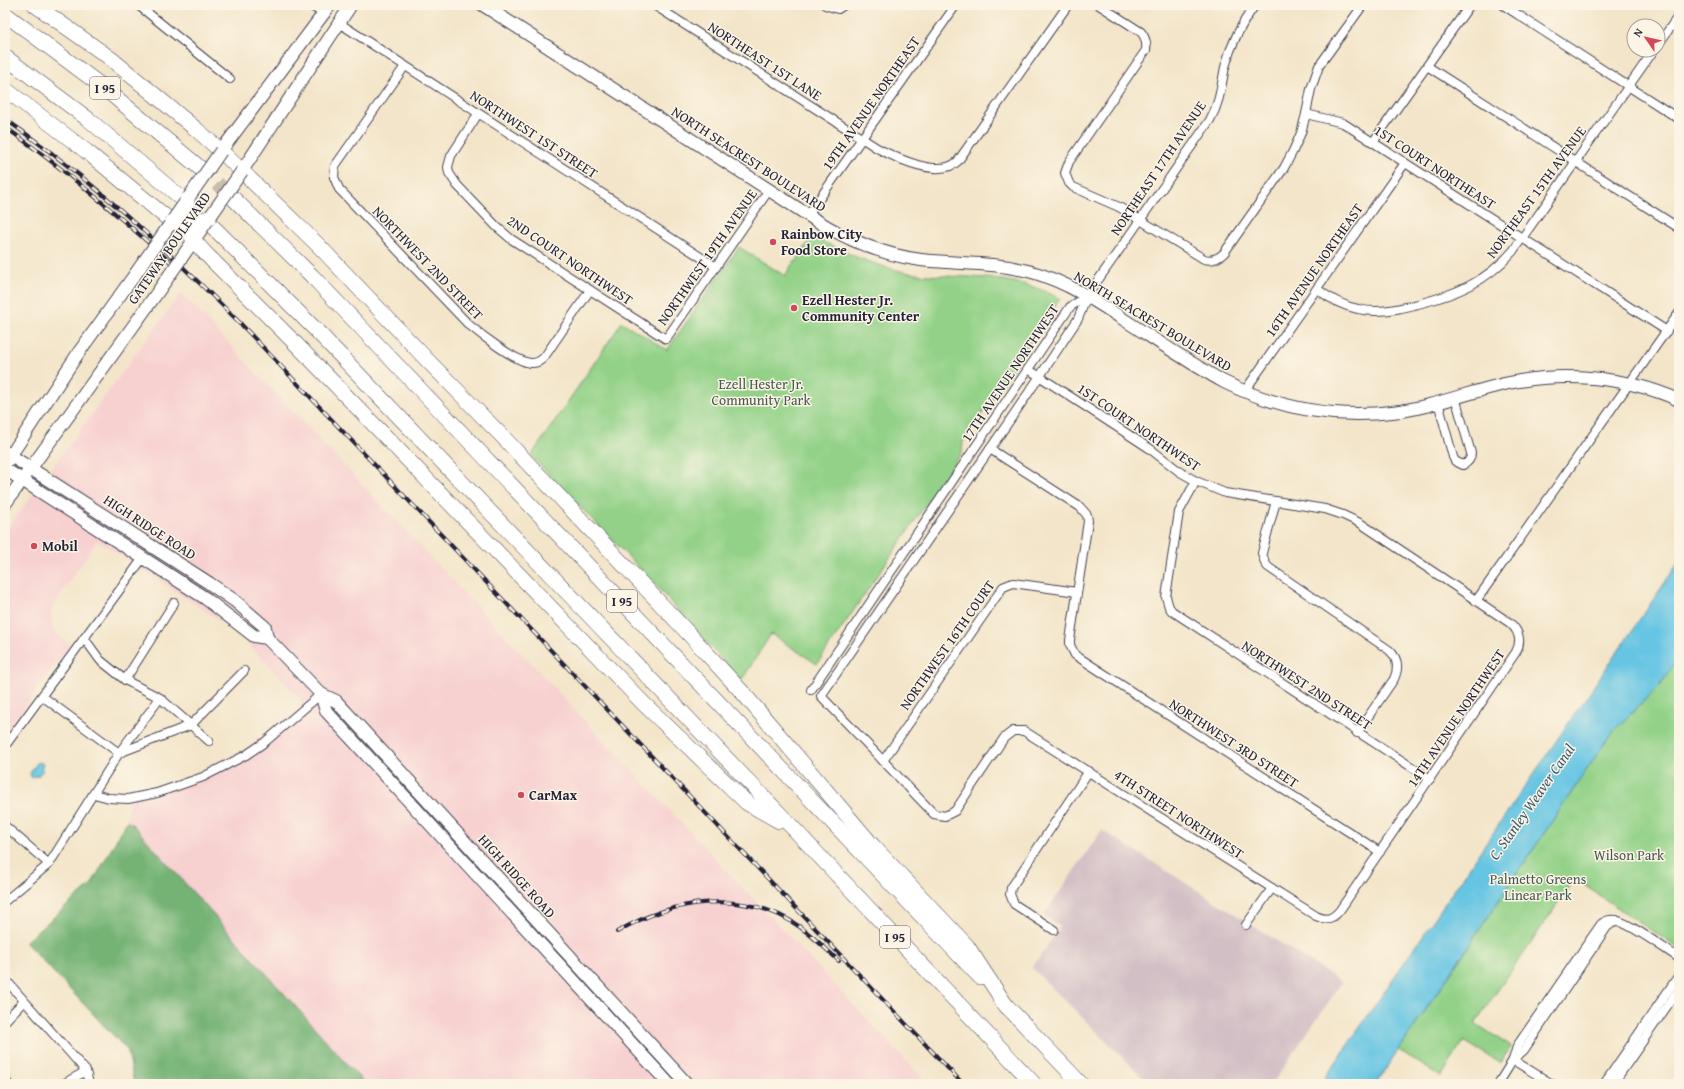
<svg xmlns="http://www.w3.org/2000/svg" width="1684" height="1089" font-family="'Gentium Book Plus',serif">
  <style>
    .built { fill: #f7d0d0 }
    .industrial { fill: #d2bec5 }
    .green { fill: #92d187; stroke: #5a7a61 }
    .forest { fill: #75b374; stroke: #4c6a58 }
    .water { fill: #65c5e3; stroke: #44748f }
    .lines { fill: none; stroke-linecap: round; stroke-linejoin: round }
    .highway-tunnel { stroke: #c9bead; stroke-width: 15; stroke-dasharray: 15 8; stroke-linecap: butt }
    .street-casing { stroke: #413f50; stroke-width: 10 }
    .secondary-casing { stroke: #413f50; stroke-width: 14 }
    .highway-casing { stroke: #413f50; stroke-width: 16 }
    .street { stroke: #fff; stroke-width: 8 }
    .secondary { stroke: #fff; stroke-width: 12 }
    .highway { stroke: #fff; stroke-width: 15 }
    .rail-casing { stroke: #22223b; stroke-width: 4 }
    .rail { stroke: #fcf5e5; stroke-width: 2.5; stroke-dasharray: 8; stroke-linecap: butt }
    .secondary-bridge-casing { stroke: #413f50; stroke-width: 14; stroke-linecap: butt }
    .highway-bridge-casing { stroke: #413f50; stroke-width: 16; stroke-linecap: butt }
    .secondary-bridge { stroke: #fff; stroke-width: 12 }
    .highway-bridge { stroke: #fff; stroke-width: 15 }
    .poi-dot { fill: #d1495b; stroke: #fcf5e5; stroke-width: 1.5 }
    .labels { text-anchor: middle; stroke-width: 3; stroke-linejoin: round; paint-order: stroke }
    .shield { fill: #fcf5e5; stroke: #63616e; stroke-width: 1 }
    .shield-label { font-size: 13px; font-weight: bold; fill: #22223b }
    .street-label { font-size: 14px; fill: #22223b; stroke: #fcf5e5 }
    .poi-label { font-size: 14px; font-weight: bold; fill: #22223b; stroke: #fcf5e5; text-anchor: start }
    .park-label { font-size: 14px; fill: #445752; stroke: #fcf5e5 }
    .water-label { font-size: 15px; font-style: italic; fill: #395b76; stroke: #fcf5e5 }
  </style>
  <rect width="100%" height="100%" fill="#fcf5e5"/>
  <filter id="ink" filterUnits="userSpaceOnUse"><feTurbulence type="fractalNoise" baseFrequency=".025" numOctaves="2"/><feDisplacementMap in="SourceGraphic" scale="8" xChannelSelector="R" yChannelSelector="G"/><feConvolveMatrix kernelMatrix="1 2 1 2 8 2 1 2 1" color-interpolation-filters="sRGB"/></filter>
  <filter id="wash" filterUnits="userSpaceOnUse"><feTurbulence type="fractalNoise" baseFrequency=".012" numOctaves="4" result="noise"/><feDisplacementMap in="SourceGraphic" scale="16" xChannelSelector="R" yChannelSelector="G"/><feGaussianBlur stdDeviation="0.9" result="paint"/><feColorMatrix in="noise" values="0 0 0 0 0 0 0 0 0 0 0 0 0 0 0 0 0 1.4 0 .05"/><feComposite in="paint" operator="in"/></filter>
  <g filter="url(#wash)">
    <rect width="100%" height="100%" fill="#f3e5c9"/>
    <path class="built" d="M181 293 928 1084H365L133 825 127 821 130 793 163 785 195 775 242 752 287 718 299 707 302 700 260 656 227 625 97 540 51 609 52 631 70 644 5 734V532Z"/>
    <path class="industrial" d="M1102 830 1342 982 1272 1084H1150L1032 968 1060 927 1044 915Z"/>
    <g class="green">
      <path d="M812 236C845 253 880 269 917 274 966 279 1017 273 1060 299L963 442 962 452 817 664 771 634 741 681 652 581 531 456 622 322 667 350 739 247 785 276 794 261 796 262Z"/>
      <path d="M1679 657V949L1575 879 1475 1023 1511 1047 1500 1063 1464 1041 1441 1077 1399 1050 1612 732 1660 685Z"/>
    </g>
    <path class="forest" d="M127 821 133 825 365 1084H134L128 1051 25 942 91 885Z"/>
    <g class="water">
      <path d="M1679 562V657L1660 685 1612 732 1376 1084H1321Z"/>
      <path d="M40 762 43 764 41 769 43 770 38 776 37 775 33 778 31 777 30 773 37 763Z"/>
    </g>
  </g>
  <g filter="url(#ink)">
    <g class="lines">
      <path class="highway-tunnel" d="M200 168 233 198"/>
      <g class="street-casing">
        <g id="street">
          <path d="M138 5 230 79"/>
          <path d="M310 5 324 14"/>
          <path d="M654 5 877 148C896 158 940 179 958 161L1068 5"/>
          <path d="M825 5 838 9 844 5"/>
          <path d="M1099 5 1141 32C1146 38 1147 43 1146 50L1069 162 1065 173 1069 183 1073 187 1119 207 1204 259C1212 261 1218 259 1224 253L1284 168 1293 151 1301 133 1306 114 1311 89 1319 66 1363 5"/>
          <path d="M1503 5 1679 119"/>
          <path d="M1675 5 1679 8"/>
          <path d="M339 23 716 267"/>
          <path d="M1658 45 1679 15"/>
          <path d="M405 66 335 166 334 177 339 189 468 324C480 334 517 363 532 363 538 363 542 360 545 356L590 290"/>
          <path d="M1427 66 1679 228"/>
          <path d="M478 114 451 156 448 167 449 173 457 185 497 227 511 239 666 339 769 190"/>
          <path d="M1306 114 1343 123 1667 331"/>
          <path d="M1373 142 1470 5"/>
          <path d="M808 215 956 5"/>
          <path d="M1317 289C1329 298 1342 306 1358 309 1379 314 1398 309 1418 304 1457 294 1486 282 1513 251L1654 50"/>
          <path d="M1028 369 1045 380 1149 448 1180 472 1196 481 1225 493 1325 509 1343 515 1360 523 1510 623C1519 631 1522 641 1516 652L1340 910C1333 919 1326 921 1316 916L1024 731H1013L1004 738 955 811 945 816 934 814 821 696 1040 376 1078 319 1087 296 1210 120C1220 102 1221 87 1225 67 1231 44 1241 24 1255 5"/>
          <path d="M1244 392 1405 163"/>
          <path d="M1438 402 1453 457 1455 461 1463 465C1469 462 1471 459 1471 453L1455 397"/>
          <path d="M990 449 1080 507 1087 515 1088 521 1070 640V645L1075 655 1380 852"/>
          <path d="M1196 481 1179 512 1166 597 1169 607 1172 611 1430 779"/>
          <path d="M1276 501 1262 553 1265 563 1268 567 1389 650C1398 658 1399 668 1394 679L1357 733"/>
          <path d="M1476 601 1679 313"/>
          <path d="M84 638 100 660 125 680 160 698 209 741"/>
          <path d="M125 680 174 603"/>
          <path d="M811 690 1070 307 1087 296"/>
          <path d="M42 696 119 753 191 725 244 671"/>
          <path d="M5 746 143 558"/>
          <path d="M883 761 1003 587 1013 583 1077 592"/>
          <path d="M94 794 109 798 128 799 157 793 203 777 246 755 265 742 321 694"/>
          <path d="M5 826 49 864"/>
          <path d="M5 901 49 864 119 753 160 698"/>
          <path d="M1246 925 1272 888"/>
          <path d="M1054 930 1014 904 1010 894 1011 888 1089 771"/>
          <path d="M5 979 86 1071 89 1084"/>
          <path d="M5 1021 24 1001"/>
          <path d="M1513 1060 1517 1046 1601 924C1606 921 1609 919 1615 920 1630 923 1665 949 1679 958"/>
          <path d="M1513 1060 1552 1084"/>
          <path d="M5 1079 8 1084"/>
          <path d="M63 1084 86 1071"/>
          <path d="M1498 1084 1513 1060 1524 1050 1607 927 1616 920"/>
          <path d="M1604 1084 1679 975"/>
          <path d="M1613 1084 1679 989"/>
        </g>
      </g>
      <g class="secondary-casing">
        <g id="secondary">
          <path d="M483 5 814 219C846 239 882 255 921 260 958 264 995 262 1032 272 1067 282 1096 301 1126 321 1159 342 1190 363 1224 382 1277 408 1333 419 1392 412 1430 408 1466 393 1504 384 1562 371 1625 376 1679 400"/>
          <path d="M221 151 330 5"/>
          <path d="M242 171 351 5"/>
          <path d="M5 452 209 583 235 601 265 627 267 638 321 694 326 711 669 1084"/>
          <path d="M7 461 79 352 136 273"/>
          <path d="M5 469 205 598 254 636 267 638"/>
          <path d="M5 504 157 293"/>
          <path d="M321 694 336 701 687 1084"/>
        </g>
      </g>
      <g class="highway-casing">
        <g id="highway">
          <path d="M35 5 110 58 197 130 221 151 319 246 430 363 503 437 689 634 743 693 873 846 967 946 1007 1007"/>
          <path d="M5 14 103 87 200 168"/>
          <path d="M5 57 88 119 180 197"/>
          <path d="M5 89 86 151 172 222"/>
          <path d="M233 198 312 276 980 977"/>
          <path d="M213 227 314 328 793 828 1034 1084"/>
          <path d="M212 260 294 342 644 704 747 803 779 821"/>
          <path d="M1000 999 1081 1084"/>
        </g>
      </g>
      <use href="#street" class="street"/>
      <use href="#secondary" class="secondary"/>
      <use href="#highway" class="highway"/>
      <g class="rail-casing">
        <g id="rail">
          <path d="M5 119C90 178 165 248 238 321L963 1084"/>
          <path d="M5 127C66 170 123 219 178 269"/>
          <path d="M617 932C672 899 745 888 800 927 814 937 827 950 839 961"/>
        </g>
      </g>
      <use href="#rail" class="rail"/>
      <g class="secondary-bridge-casing">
        <g id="secondary-bridge">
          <path d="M136 273 221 151"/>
          <path d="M157 293 242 171"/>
        </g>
      </g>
      <g class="highway-bridge-casing">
        <g id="highway-bridge">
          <path d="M187 200C188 235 187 235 212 260"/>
          <path d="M172 222 184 224 209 218"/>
        </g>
      </g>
      <use href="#secondary-bridge" class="secondary-bridge"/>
      <use href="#highway-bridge" class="highway-bridge"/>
    </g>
  </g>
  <g class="poi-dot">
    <circle cx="773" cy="242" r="4"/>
    <circle cx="794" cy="308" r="4"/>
    <circle cx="34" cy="546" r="4"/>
    <circle cx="521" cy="795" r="4"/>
  </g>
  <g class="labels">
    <g class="shield">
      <rect x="90" y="77" width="30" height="22" rx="3"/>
      <rect x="607" y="590" width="30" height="22" rx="3"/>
      <rect x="880" y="926" width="30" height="22" rx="3"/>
    </g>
    <g class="shield-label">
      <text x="105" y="93">I 95</text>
      <text x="622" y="606">I 95</text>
      <text x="895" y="942">I 95</text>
    </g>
    <g class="street-label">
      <text transform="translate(765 61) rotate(33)" y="5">NORTHEAST 1ST LANE</text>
      <text transform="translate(871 103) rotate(-55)" y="5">19TH AVENUE NORTHEAST</text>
      <text transform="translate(534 134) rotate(33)" y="5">NORTHWEST 1ST STREET</text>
      <text transform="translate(749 159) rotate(33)" y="5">NORTH SEACREST BOULEVARD</text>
      <text transform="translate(1435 167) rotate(33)" y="5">1ST COURT NORTHEAST</text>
      <text transform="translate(1158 168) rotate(-56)" y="5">NORTHEAST 17TH AVENUE</text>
      <text transform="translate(1536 192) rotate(-54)" y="5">NORTHEAST 15TH AVENUE</text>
      <text transform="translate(169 248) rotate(-55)" y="5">GATEWAY BOULEVARD</text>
      <text transform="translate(707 257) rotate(-55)" y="5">NORTHWEST 19TH AVENUE</text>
      <text transform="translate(570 260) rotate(34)" y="5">2ND COURT NORTHWEST</text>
      <text transform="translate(428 263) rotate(46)" y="5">NORTHWEST 2ND STREET</text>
      <text transform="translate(1314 270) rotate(-55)" y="5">16TH AVENUE NORTHEAST</text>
      <text transform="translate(1153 321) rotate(31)" y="5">NORTH SEACREST BOULEVARD</text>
      <text transform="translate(1010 373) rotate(-56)" y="5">17TH AVENUE NORTHWEST</text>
      <text transform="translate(1139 427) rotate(34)" y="5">1ST COURT NORTHWEST</text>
      <text transform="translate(150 527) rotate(33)" y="5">HIGH RIDGE ROAD</text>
      <text transform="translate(947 645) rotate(-55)" y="5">NORTHWEST 16TH COURT</text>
      <text transform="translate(1307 685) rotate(33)" y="5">NORTHWEST 2ND STREET</text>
      <text transform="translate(1456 718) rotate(-56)" y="5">14TH AVENUE NORTHWEST</text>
      <text transform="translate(1234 743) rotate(33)" y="5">NORTHWEST 3RD STREET</text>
      <text transform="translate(1179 814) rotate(33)" y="5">4TH STREET NORTHWEST</text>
      <text transform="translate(517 876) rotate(48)" y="5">HIGH RIDGE ROAD</text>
    </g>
    <g class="poi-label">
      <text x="781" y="239">Rainbow City<tspan x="781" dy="16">Food Store</tspan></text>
      <text x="802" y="305">Ezell Hester Jr.<tspan x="802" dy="16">Community Center</tspan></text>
      <text x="42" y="551">Mobil</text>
      <text x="529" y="800">CarMax</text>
    </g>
    <g class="park-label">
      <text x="761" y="389">Ezell Hester Jr.<tspan x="761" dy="16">Community Park</tspan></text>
      <text x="1629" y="860">Wilson Park</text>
      <text x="1538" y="884">Palmetto Greens<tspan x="1538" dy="16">Linear Park</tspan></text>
    </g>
    <g class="water-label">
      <text transform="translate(1532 802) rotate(-55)" y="5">C. Stanley Weaver Canal</text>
    </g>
  </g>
  <rect width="1684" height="1089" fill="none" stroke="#fcf5e5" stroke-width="20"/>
  <g transform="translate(1646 38) rotate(304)"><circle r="19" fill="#fcf5e5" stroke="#a5a1a1"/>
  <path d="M0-3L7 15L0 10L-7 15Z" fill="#d1495b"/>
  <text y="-6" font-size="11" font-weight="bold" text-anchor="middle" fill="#22223b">N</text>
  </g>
</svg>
